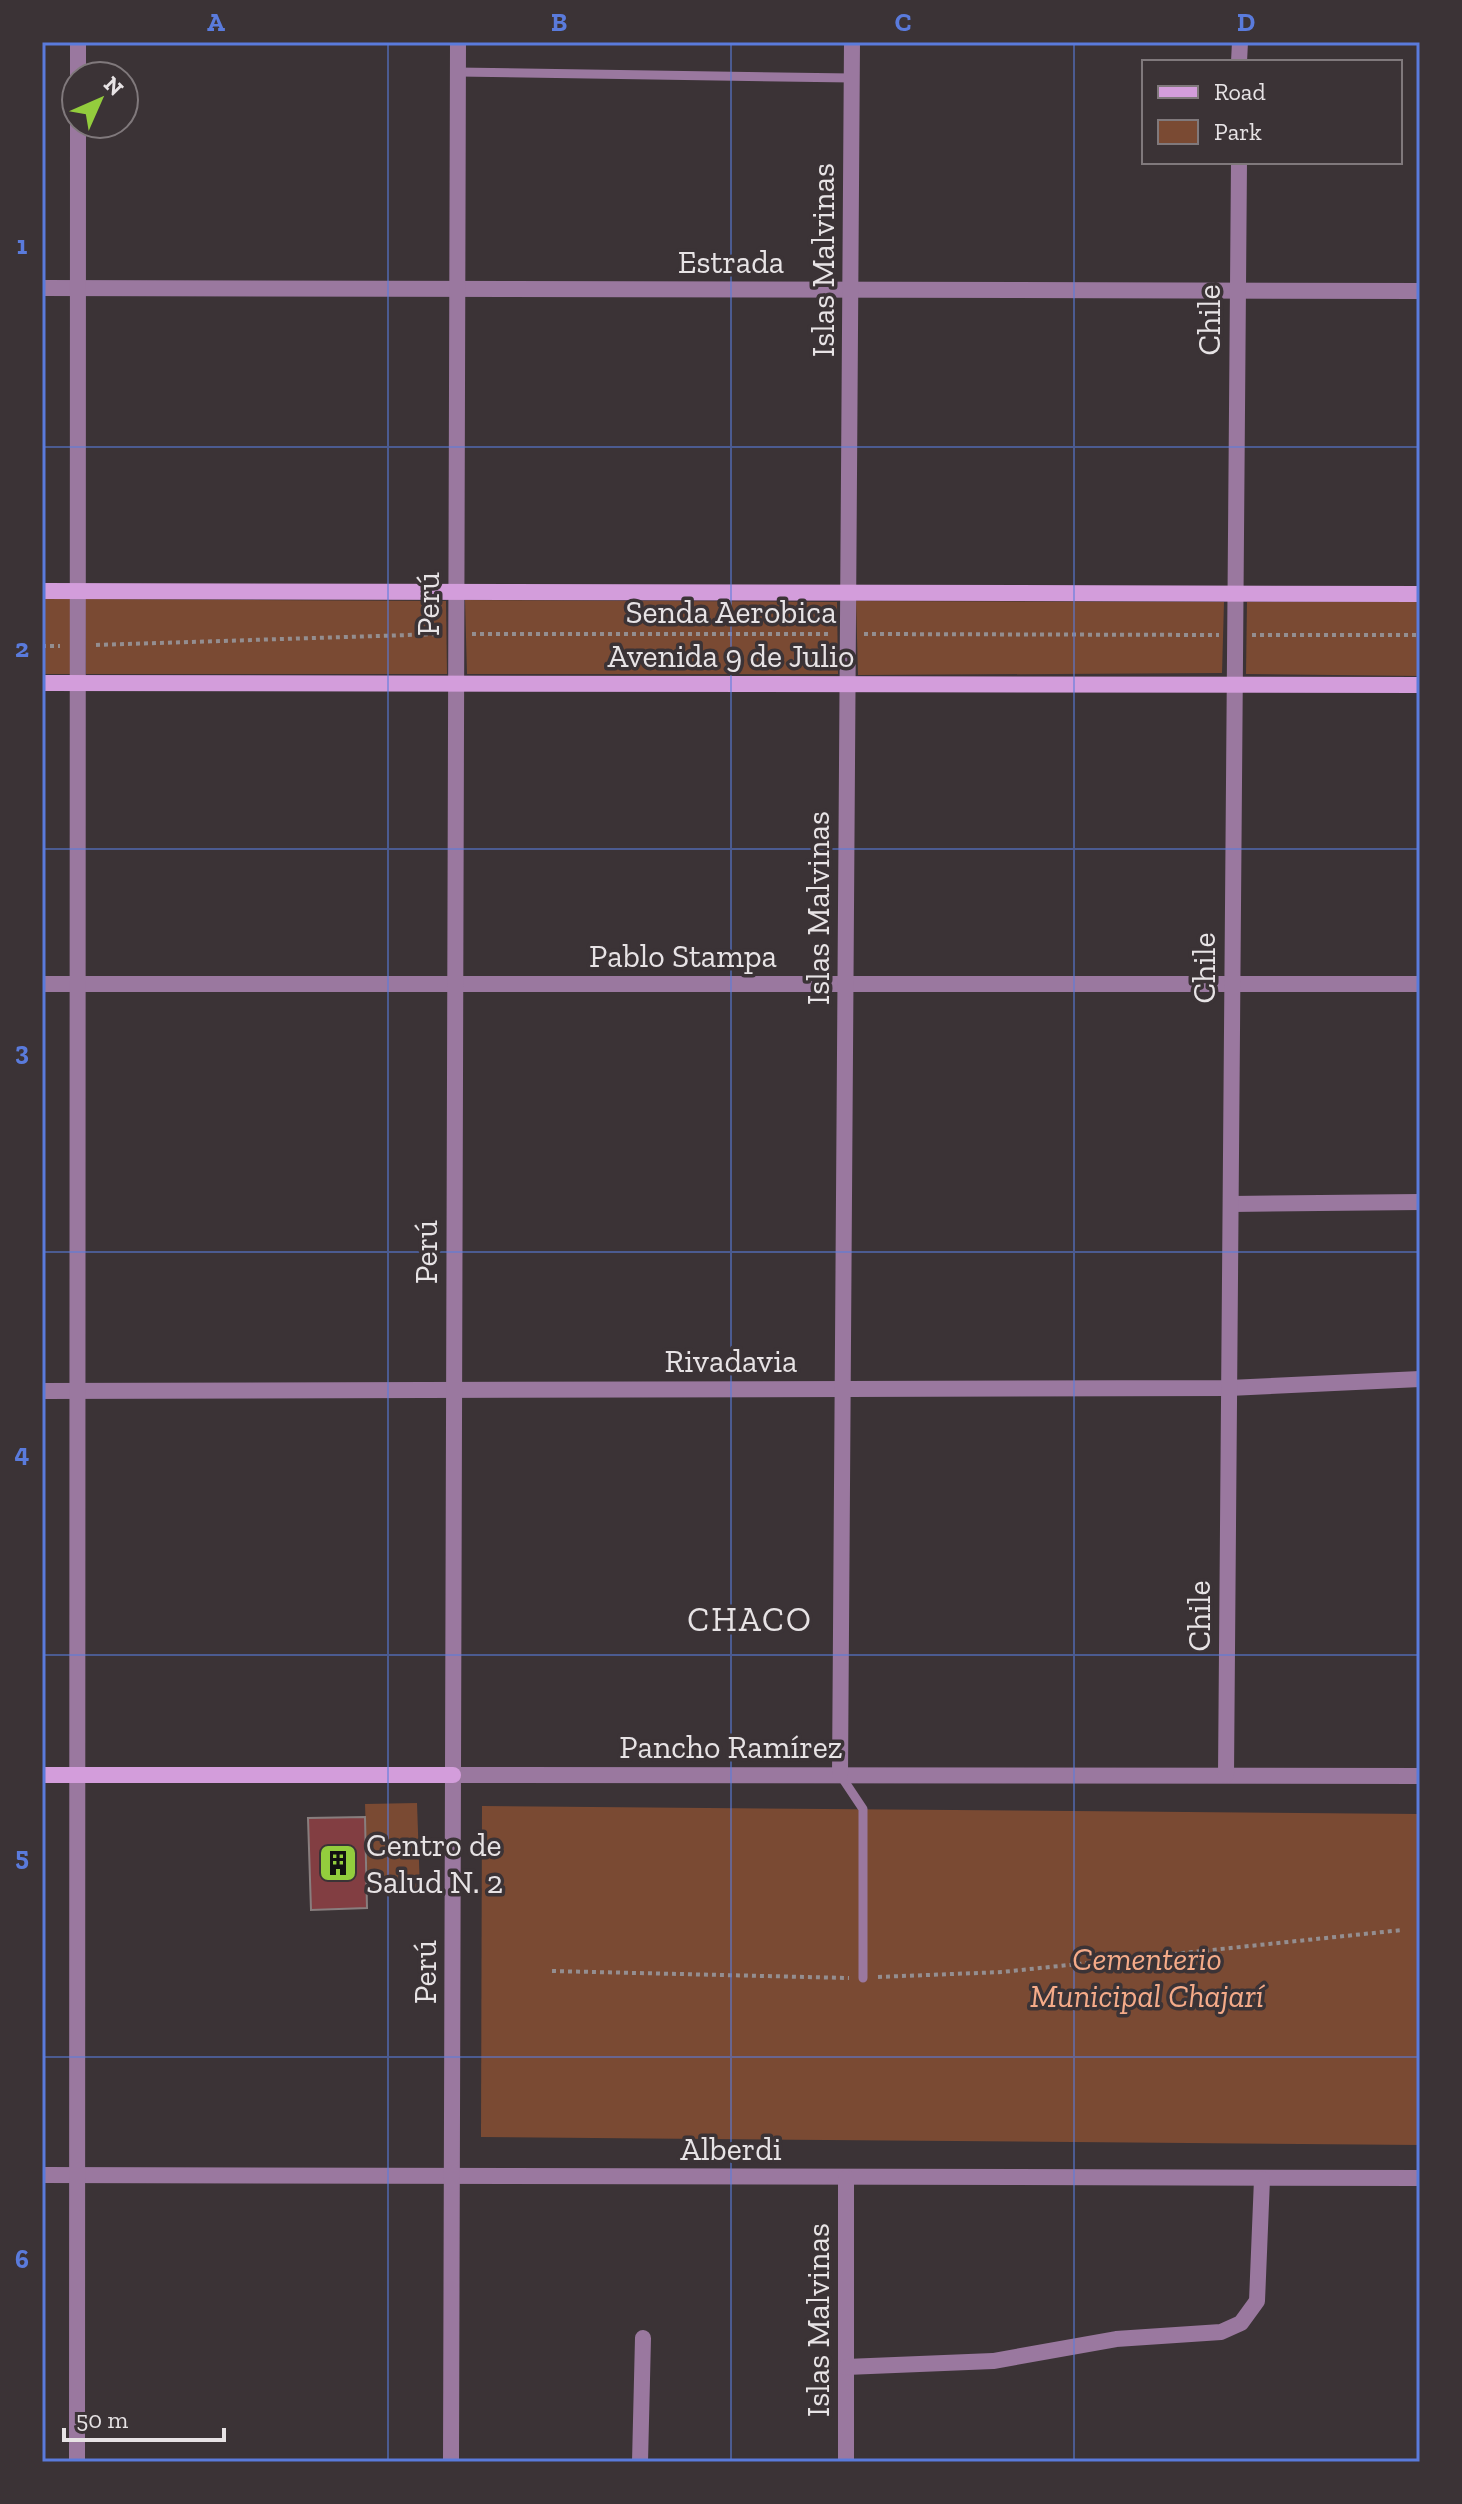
<svg xmlns="http://www.w3.org/2000/svg" width="1462" height="2504" font-family="'Zilla Slab',serif">
  <style>
    .green { fill: #7a4a33 }
    .building { fill: #823e42; stroke: #887e7e; stroke-width: 2 }
    .lines { fill: none; stroke-linecap: round; stroke-linejoin: round }
    .path { stroke: #948e90; stroke-width: 4; stroke-dasharray: 4 4; stroke-linecap: butt }
    .lane { stroke: #9a789f; stroke-width: 9 }
    .street { stroke: #9a789f; stroke-width: 16 }
    .secondary { stroke: #d39ddb; stroke-width: 16 }
    .grid { fill: none; stroke: #5a7bdc; stroke-width: 2; stroke-opacity: 0.55 }
    .labels { text-anchor: middle; stroke-width: 7; stroke-linejoin: round; paint-order: stroke }
    .street-label { font-size: 32px; fill: #e7e3e5; stroke: #3b3336 }
    .poi-label { font-size: 32px; fill: #e7e3e5; stroke: #3b3336; text-anchor: start }
    .park-label { font-size: 32px; font-style: italic; fill: #f5ab89; stroke: #3b3336 }
    .neighbourhood-label { font-size: 34px; letter-spacing: 2px; fill: #e7e3e5; stroke: #3b3336 }
    .neatline { fill: none; stroke: #5a7bdc; stroke-width: 3 }
    .grid-label { font-size: 26px; text-anchor: middle; font-weight: bold; fill: #5a7bdc }
  </style>
  <rect width="100%" height="100%" fill="#3b3336"/>
  <g class="green">
    <path d="M42 597 70 598V674H42Z"/>
    <path d="M85 599 446 601 447 674H86Z"/>
    <path d="M465 600 837 602 838 674H467Z"/>
    <path d="M856 601 1224 602 1222 673 858 675Z"/>
    <path d="M1247 602H1420V676L1246 674Z"/>
    <path d="M417 1803 420 1891 368 1893 365 1804Z"/>
    <path d="M482 1806 1420 1814V2145L481 2137Z"/>
  </g>
  <path class="building" d="M365 1817 367 1908 311 1910 308 1818Z"/>
  <g class="lines">
    <g class="path">
      <path d="M472 634H831"/>
      <path d="M864 634 1219 635"/>
      <path d="M1252 635H1420"/>
      <path d="M96 645 439 634"/>
      <path d="M42 646H60"/>
      <path d="M552 1971 849 1978"/>
      <path d="M878 1977 1002 1972 1402 1930"/>
    </g>
    <g class="lane">
      <path d="M457 72 852 78"/>
      <path d="M841 1776 863 1809V1978"/>
    </g>
    <g class="street">
      <path d="M1239 62 1240 42"/>
      <path d="M78 76V42"/>
      <path d="M42 288 1420 291"/>
      <path d="M42 984H1420"/>
      <path d="M1231 1204 1420 1202"/>
      <path d="M42 1391 1229 1388 1420 1379"/>
      <path d="M453 1775 1420 1776"/>
      <path d="M840 1775 852 42"/>
      <path d="M1226 1775 1239 162"/>
      <path d="M42 2175 1420 2178"/>
      <path d="M846 2178V2462"/>
      <path d="M846 2367 993 2361 1116 2339 1221 2332 1241 2323 1257 2301 1262 2179"/>
      <path d="M77 2462 78 124"/>
      <path d="M451 2462 458 42"/>
      <path d="M640 2462 643 2338"/>
    </g>
    <g class="secondary">
      <path d="M42 591 1420 594"/>
      <path d="M42 683 1420 685"/>
      <path d="M42 1775H453"/>
    </g>
  </g>
  <path class="grid" d="M388 42V2462M731 42V2462M1074 42V2462M42 447H1420M42 849H1420M42 1252H1420M42 1655H1420M42 2057H1420"/>
  <defs>
    <g id="building-square" transform="scale(2)"><rect x="-9" y="-9" width="18" height="18" rx="4" fill="#93cd3d" stroke="#3b3336"/><path d="M-4-6H4V6H1V3H-1V6H-4ZM-2.5-4.3h1.7v1.8h-1.7ZM.8-4.3h1.7v1.8H.8ZM-2.5-1h1.7V.8h-1.7ZM.8-1h1.7V.8H.8Z" fill="#111"/></g>
  </defs>
  <g fill-rule="evenodd">
    <use href="#building-square" x="338" y="1863"/>
  </g>
  <g class="labels">
    <g class="street-label">
      <text transform="translate(823 260) rotate(-90)" y="11">Islas Malvinas</text>
      <text x="731" y="273">Estrada</text>
      <text transform="translate(1209 320) rotate(-90)" y="11">Chile</text>
      <text transform="translate(428 604) rotate(-90)" y="11">Perú</text>
      <text x="731" y="623">Senda Aerobica</text>
      <text x="731" y="667">Avenida 9 de Julio</text>
      <text transform="translate(818 908) rotate(-90)" y="11">Islas Malvinas</text>
      <text x="683" y="967">Pablo Stampa</text>
      <text transform="translate(1204 968) rotate(-90)" y="11">Chile</text>
      <text transform="translate(426 1252) rotate(-90)" y="11">Perú</text>
      <text x="731" y="1372">Rivadavia</text>
      <text transform="translate(1199 1616) rotate(-90)" y="11">Chile</text>
      <text x="731" y="1758">Pancho Ramírez</text>
      <text transform="translate(425 1972) rotate(-90)" y="11">Perú</text>
      <text x="731" y="2160">Alberdi</text>
      <text transform="translate(818 2320) rotate(-90)" y="11">Islas Malvinas</text>
    </g>
    <g class="poi-label">
      <text x="366" y="1856">Centro de<tspan x="366" dy="37">Salud N. 2</tspan></text>
    </g>
    <g class="park-label">
      <text x="1147" y="1970">Cementerio<tspan x="1147" dy="37">Municipal Chajarí</tspan></text>
    </g>
    <g class="neighbourhood-label">
      <text x="750" y="1631">CHACO</text>
    </g>
  </g>
  <rect width="1462" height="2504" fill="none" stroke="#3b3336" stroke-width="88"/>
  <rect x="1142" y="60" width="260" height="104" fill="#3b3336" stroke="#80797c" stroke-width="2"/>
  <rect x="1158" y="86" width="40" height="12" fill="#d39ddb" stroke="#80797c" stroke-width="2"/>
  <text x="1214" y="100" font-size="24" fill="#e7e3e5">Road</text>
  <rect x="1158" y="120" width="40" height="24" fill="#7a4a33" stroke="#80797c" stroke-width="2"/>
  <text x="1214" y="140" font-size="24" fill="#e7e3e5">Park</text>
  <g transform="translate(100 100) rotate(45)"><circle r="38" fill="#3b3336" stroke="#80797c" stroke-width="2"/>
  <path d="M0-6L14 30L0 20L-14 30Z" fill="#93cd3d"/>
  <text y="-12" font-size="22" font-weight="bold" text-anchor="middle" fill="#e7e3e5">N</text>
  </g>
  <path d="M64 2428v12h160v-12" fill="none" stroke="#e7e3e5" stroke-width="4"/>
  <text x="76" y="2428" font-size="24" fill="#e7e3e5" stroke="#3b3336" stroke-width="6" paint-order="stroke">50 m</text>
  <rect x="44" y="44" width="1374" height="2416" class="neatline"/>
  <g class="grid-label">
    <text x="216" y="31">A</text>
    <text x="559" y="31">B</text>
    <text x="903" y="31">C</text>
    <text x="1246" y="31">D</text>
    <text x="22" y="254">1</text>
    <text x="22" y="657">2</text>
    <text x="22" y="1060">3</text>
    <text x="22" y="1462">4</text>
    <text x="22" y="1865">5</text>
    <text x="22" y="2268">6</text>
  </g>
</svg>
